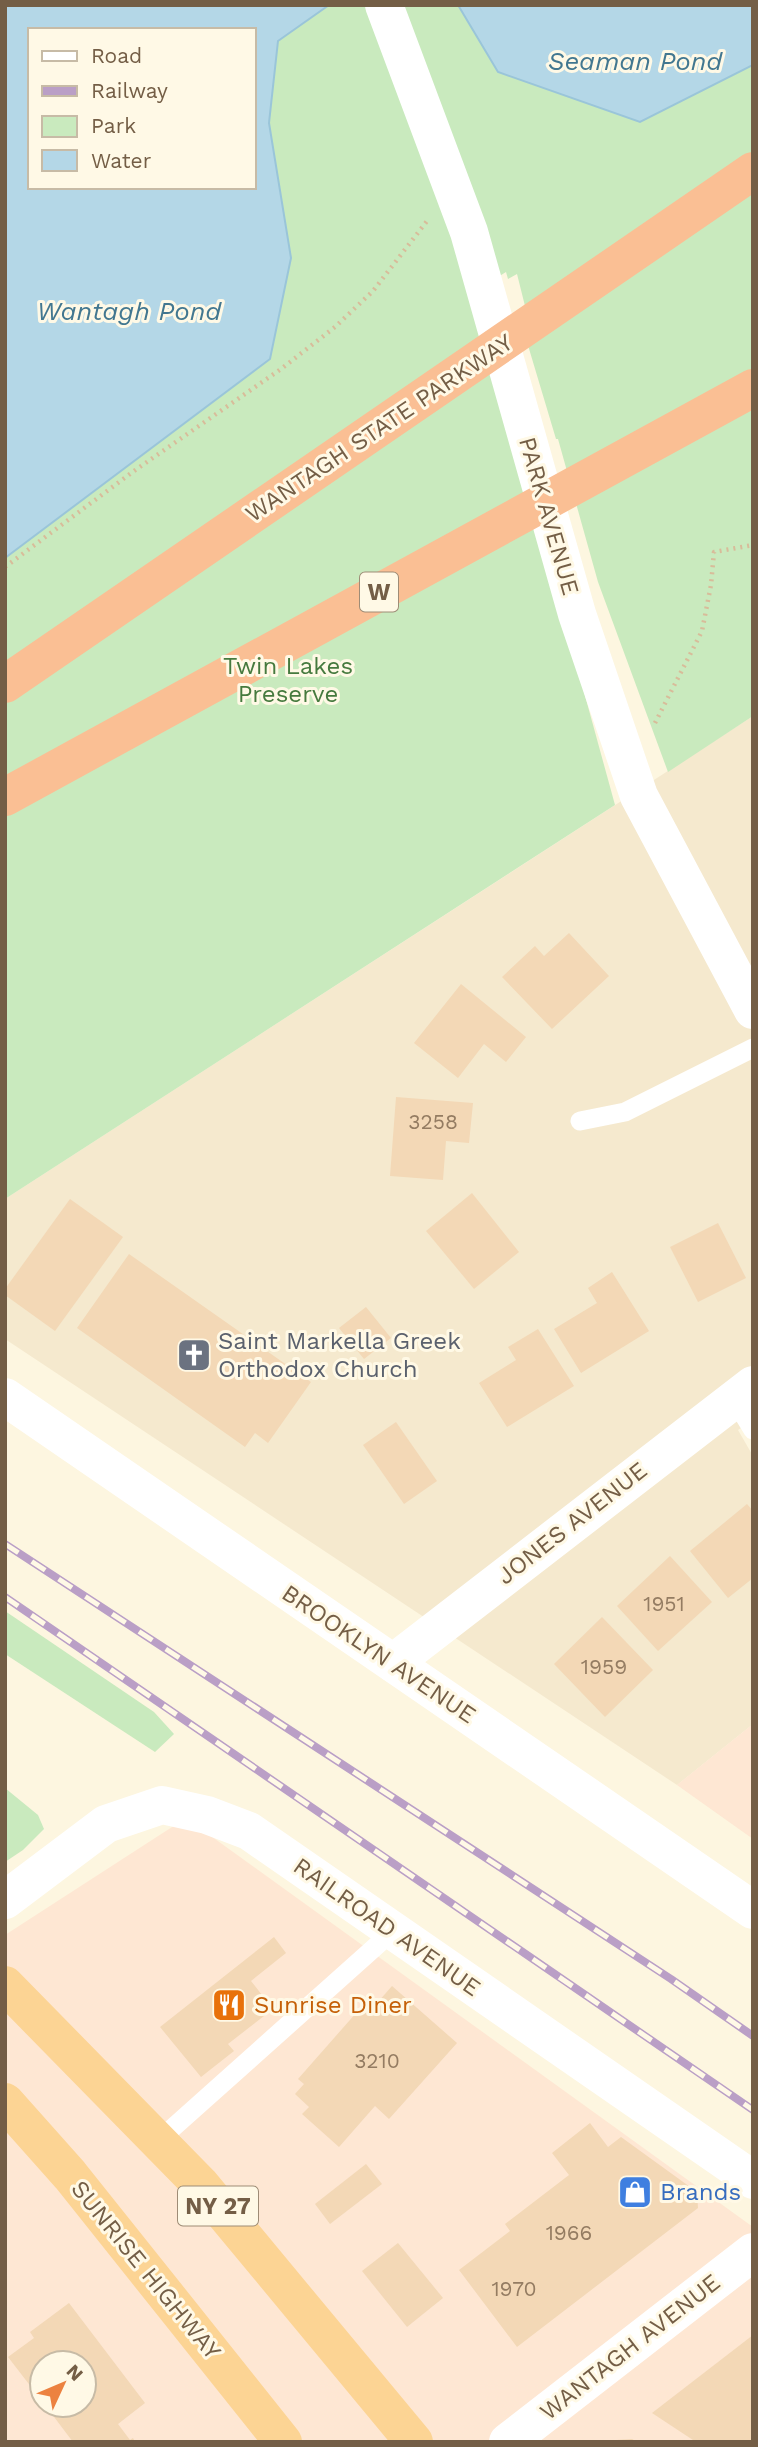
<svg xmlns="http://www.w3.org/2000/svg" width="758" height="2447" font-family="'Work Sans',sans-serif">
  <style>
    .residential { fill: #f5e9ce }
    .commercial { fill: #fee7d3; fill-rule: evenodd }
    .green { fill: #c9eabe; fill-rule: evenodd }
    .water { fill: #b4d7e7; stroke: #9ac5d9; stroke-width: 2; fill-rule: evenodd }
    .building { fill: #f3d8b6 }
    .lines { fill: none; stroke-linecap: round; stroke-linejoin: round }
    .path { stroke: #d8bc9a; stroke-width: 4.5; stroke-dasharray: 2 5; stroke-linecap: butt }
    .service { stroke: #fff; stroke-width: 19 }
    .minor { stroke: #fff; stroke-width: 38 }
    .tertiary { stroke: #fff; stroke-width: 38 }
    .secondary { stroke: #fff; stroke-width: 38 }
    .trunk { stroke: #fcd494; stroke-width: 38 }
    .motorway { stroke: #fabf94; stroke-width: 38 }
    .rail-casing { stroke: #ba9fc6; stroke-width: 8 }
    .rail { stroke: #fff9e6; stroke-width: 5; stroke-dasharray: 16; stroke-linecap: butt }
    .labels { text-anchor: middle; stroke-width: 6; stroke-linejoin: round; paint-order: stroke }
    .number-label { font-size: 21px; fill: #947c62 }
    .shield { fill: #fff9e6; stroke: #9e8c76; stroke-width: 2 }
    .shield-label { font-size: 23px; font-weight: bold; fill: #745e46 }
    .street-label { font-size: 24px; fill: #745e46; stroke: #fff9e6 }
    .park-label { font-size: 24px; fill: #467a3e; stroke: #fff9e6 }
    .worship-label { font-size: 24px; fill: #5b616d; stroke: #fff9e6; text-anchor: start }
    .food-label { font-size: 24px; fill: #c56008; stroke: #fff9e6; text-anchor: start }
    .shop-label { font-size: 24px; fill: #366cbe; stroke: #fff9e6; text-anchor: start }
    .water-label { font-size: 26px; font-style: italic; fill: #427790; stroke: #fff9e6 }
  </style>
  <rect width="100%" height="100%" fill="#fdf6e0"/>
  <path class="residential" d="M753 716V1420L738 1430 753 1456V1724L677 1785 5 1339V1199Z"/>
  <g class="commercial">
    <path d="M753 1724V1839L677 1785Z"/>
    <path d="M186 1818 753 2227V2442H5V1935ZM42 2363H84V2405H42Z"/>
  </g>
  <g class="green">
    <path d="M5 5H753V716L668 772 598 582 558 439H556L527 342 533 338 517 274 508 279 506 272 469 295 502 393 615 805 5 1199ZM30 30H254V187H30Z"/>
    <path d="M5 1611 154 1712 174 1734 155 1752 5 1654Z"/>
    <path d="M5 1788 38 1815 44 1829 23 1850 5 1862Z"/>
  </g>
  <g class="water">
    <path d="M5 5H329L278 41 269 123 291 258 270 359 5 558ZM30 30H254V187H30Z"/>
    <path d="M458 5H753V65L640 122 498 72Z"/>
  </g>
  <g class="building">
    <path d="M569 933 609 976 552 1029 502 977 535 946 544 956Z"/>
    <path d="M461 984 526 1037 506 1062 484 1044 458 1078 414 1043Z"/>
    <path d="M396 1097 473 1103 469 1143 446 1141 443 1180 390 1176Z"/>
    <path d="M472 1193 519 1252 474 1289 426 1231Z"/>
    <path d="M70 1199 123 1237 55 1331 5 1295V1289Z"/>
    <path d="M718 1223 746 1278 698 1302 670 1247Z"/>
    <path d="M129 1254 311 1382 268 1443 255 1433 245 1447 77 1328Z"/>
    <path d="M612 1272 649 1331 581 1373 554 1329 597 1303 588 1288Z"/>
    <path d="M366 1307 391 1338 364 1359 339 1328Z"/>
    <path d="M538 1329 574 1386 507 1427 479 1383 516 1360 508 1347Z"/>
    <path d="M396 1422 437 1481 404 1504 363 1445Z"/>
    <path d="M747 1504 753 1511V1578L728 1598 690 1551Z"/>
    <path d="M670 1556 712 1602 658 1651 617 1606Z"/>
    <path d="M602 1617 653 1670 605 1717 554 1664Z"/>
    <path d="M274 1937 286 1953 251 1981 273 2009 228 2044 234 2051 201 2077 160 2027Z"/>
    <path d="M392 1986 457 2043 389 2119 375 2106 339 2147 302 2114 309 2107 295 2094 304 2084 298 2079 364 2004 371 2010Z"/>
    <path d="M590 2123 608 2147 621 2137 697 2192 698 2208 517 2347 459 2270 510 2231 505 2224 569 2175 552 2153Z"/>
    <path d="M366 2164 382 2184 330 2224 315 2204Z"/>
    <path d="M398 2243 443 2298 407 2327 362 2271Z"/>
    <path d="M69 2303 145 2403 118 2424 130 2440 133 2438 135 2442H73L45 2405H84V2363H42V2401L8 2357 34 2338 30 2332Z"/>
    <path d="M753 2335V2442H696L652 2413Z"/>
    <path d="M632 2439 637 2442H616V2440Z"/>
  </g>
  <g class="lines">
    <g class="path">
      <path d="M5 567 134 471 281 369 335 327 373 291 427 221"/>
      <path d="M655 723 702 631 711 585 714 552 753 545"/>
    </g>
    <g class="service">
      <path d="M580 1121 625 1112 753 1048"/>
      <path d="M734 1399 753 1430"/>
      <path d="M158 2141 393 1931"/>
    </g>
    <g class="minor">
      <path d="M5 1397 753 1910"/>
      <path d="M393 1663 753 1385"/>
      <path d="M5 1900 106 1824 162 1805 207 1815 249 1831 753 2180"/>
    </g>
    <path class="tertiary" d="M384 5 469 232 577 614 639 796 753 1010"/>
    <path class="secondary" d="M508 2442 753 2252"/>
    <g class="trunk">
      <path d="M5 1985 200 2184 414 2442"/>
      <path d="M5 2102 70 2175 283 2442"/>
    </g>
    <g class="motorway">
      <path d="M5 684 753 171"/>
      <path d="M5 797 753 388"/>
    </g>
    <g class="rail-casing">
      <g id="rail">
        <path d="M5 1544 671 1979 753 2036"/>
        <path d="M5 1597 753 2110"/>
      </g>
    </g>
    <use href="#rail" class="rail"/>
  </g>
  <defs>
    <g id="church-square" transform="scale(1.75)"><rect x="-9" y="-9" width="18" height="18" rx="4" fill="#6b7280" stroke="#fff9e6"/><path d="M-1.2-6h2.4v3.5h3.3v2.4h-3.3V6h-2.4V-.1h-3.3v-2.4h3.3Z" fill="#fff"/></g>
    <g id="restaurant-square" transform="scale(1.75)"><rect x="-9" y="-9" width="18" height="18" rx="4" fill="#e8710a" stroke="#fff9e6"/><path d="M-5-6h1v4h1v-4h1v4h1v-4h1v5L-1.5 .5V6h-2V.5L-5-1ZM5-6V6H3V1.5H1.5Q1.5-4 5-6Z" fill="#fff"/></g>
    <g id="shop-square" transform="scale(1.75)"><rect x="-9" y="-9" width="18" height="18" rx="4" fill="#3f7fe0" stroke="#fff9e6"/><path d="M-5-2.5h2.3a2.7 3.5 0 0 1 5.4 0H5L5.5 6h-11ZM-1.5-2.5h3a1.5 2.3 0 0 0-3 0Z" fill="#fff"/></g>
  </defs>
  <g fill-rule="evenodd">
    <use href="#church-square" x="194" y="1355"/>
    <use href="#restaurant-square" x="229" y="2005"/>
    <use href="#shop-square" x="635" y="2192"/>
  </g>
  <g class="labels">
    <g class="number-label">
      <text x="433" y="1129">3258</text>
      <text x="664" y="1611">1951</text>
      <text x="604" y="1674">1959</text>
      <text x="377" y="2068">3210</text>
      <text x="569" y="2240">1966</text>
      <text x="514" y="2296">1970</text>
    </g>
    <g class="shield">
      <rect x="360" y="572.5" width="38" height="39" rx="5"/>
      <rect x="178" y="2186.5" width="80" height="39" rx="5"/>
    </g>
    <g class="shield-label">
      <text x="379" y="600">W</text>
      <text x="218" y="2214">NY 27</text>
    </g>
    <g class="street-label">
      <text transform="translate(379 428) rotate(-34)" y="8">WANTAGH STATE PARKWAY</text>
      <text transform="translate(549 516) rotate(74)" y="8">PARK AVENUE</text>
      <text transform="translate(572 1523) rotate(-38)" y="8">JONES AVENUE</text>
      <text transform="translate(379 1654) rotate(34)" y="8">BROOKLYN AVENUE</text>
      <text transform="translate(387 1927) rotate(35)" y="8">RAILROAD AVENUE</text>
      <text transform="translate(146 2270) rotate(51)" y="8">SUNRISE HIGHWAY</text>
      <text transform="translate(630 2347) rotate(-38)" y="8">WANTAGH AVENUE</text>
    </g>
    <g class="park-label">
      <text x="288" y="674">Twin Lakes<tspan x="288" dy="28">Preserve</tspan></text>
    </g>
    <g class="worship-label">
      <text x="218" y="1349">Saint Markella Greek<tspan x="218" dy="28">Orthodox Church</tspan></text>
    </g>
    <g class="food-label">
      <text x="254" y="2013">Sunrise Diner</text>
    </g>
    <g class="shop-label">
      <text x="660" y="2200">Brands</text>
    </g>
    <g class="water-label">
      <text x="635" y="70">Seaman Pond</text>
      <text x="129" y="320">Wantagh Pond</text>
    </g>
  </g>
  <rect width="758" height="2447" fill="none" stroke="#745e46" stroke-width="14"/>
  <rect x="28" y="28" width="228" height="161" fill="#fff9e6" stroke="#c7bba6" stroke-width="2"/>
  <rect x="42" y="51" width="35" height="10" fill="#ffffff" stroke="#c7bba6" stroke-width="2"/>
  <text x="91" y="63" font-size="21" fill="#745e46">Road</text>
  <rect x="42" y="86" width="35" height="10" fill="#ba9fc6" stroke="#c7bba6" stroke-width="2"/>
  <text x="91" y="98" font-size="21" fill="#745e46">Railway</text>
  <rect x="42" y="116" width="35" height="21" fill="#c9eabe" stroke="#c7bba6" stroke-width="2"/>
  <text x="91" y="133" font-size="21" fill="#745e46">Park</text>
  <rect x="42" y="150" width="35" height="21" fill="#b4d7e7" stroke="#c7bba6" stroke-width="2"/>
  <text x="91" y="168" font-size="21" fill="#745e46">Water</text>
  <g transform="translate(63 2384) rotate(46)"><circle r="33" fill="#fff9e6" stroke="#c7bba6" stroke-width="2"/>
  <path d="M0-5L12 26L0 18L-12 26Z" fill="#ec8240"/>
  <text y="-10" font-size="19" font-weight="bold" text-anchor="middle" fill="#745e46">N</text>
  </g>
</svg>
